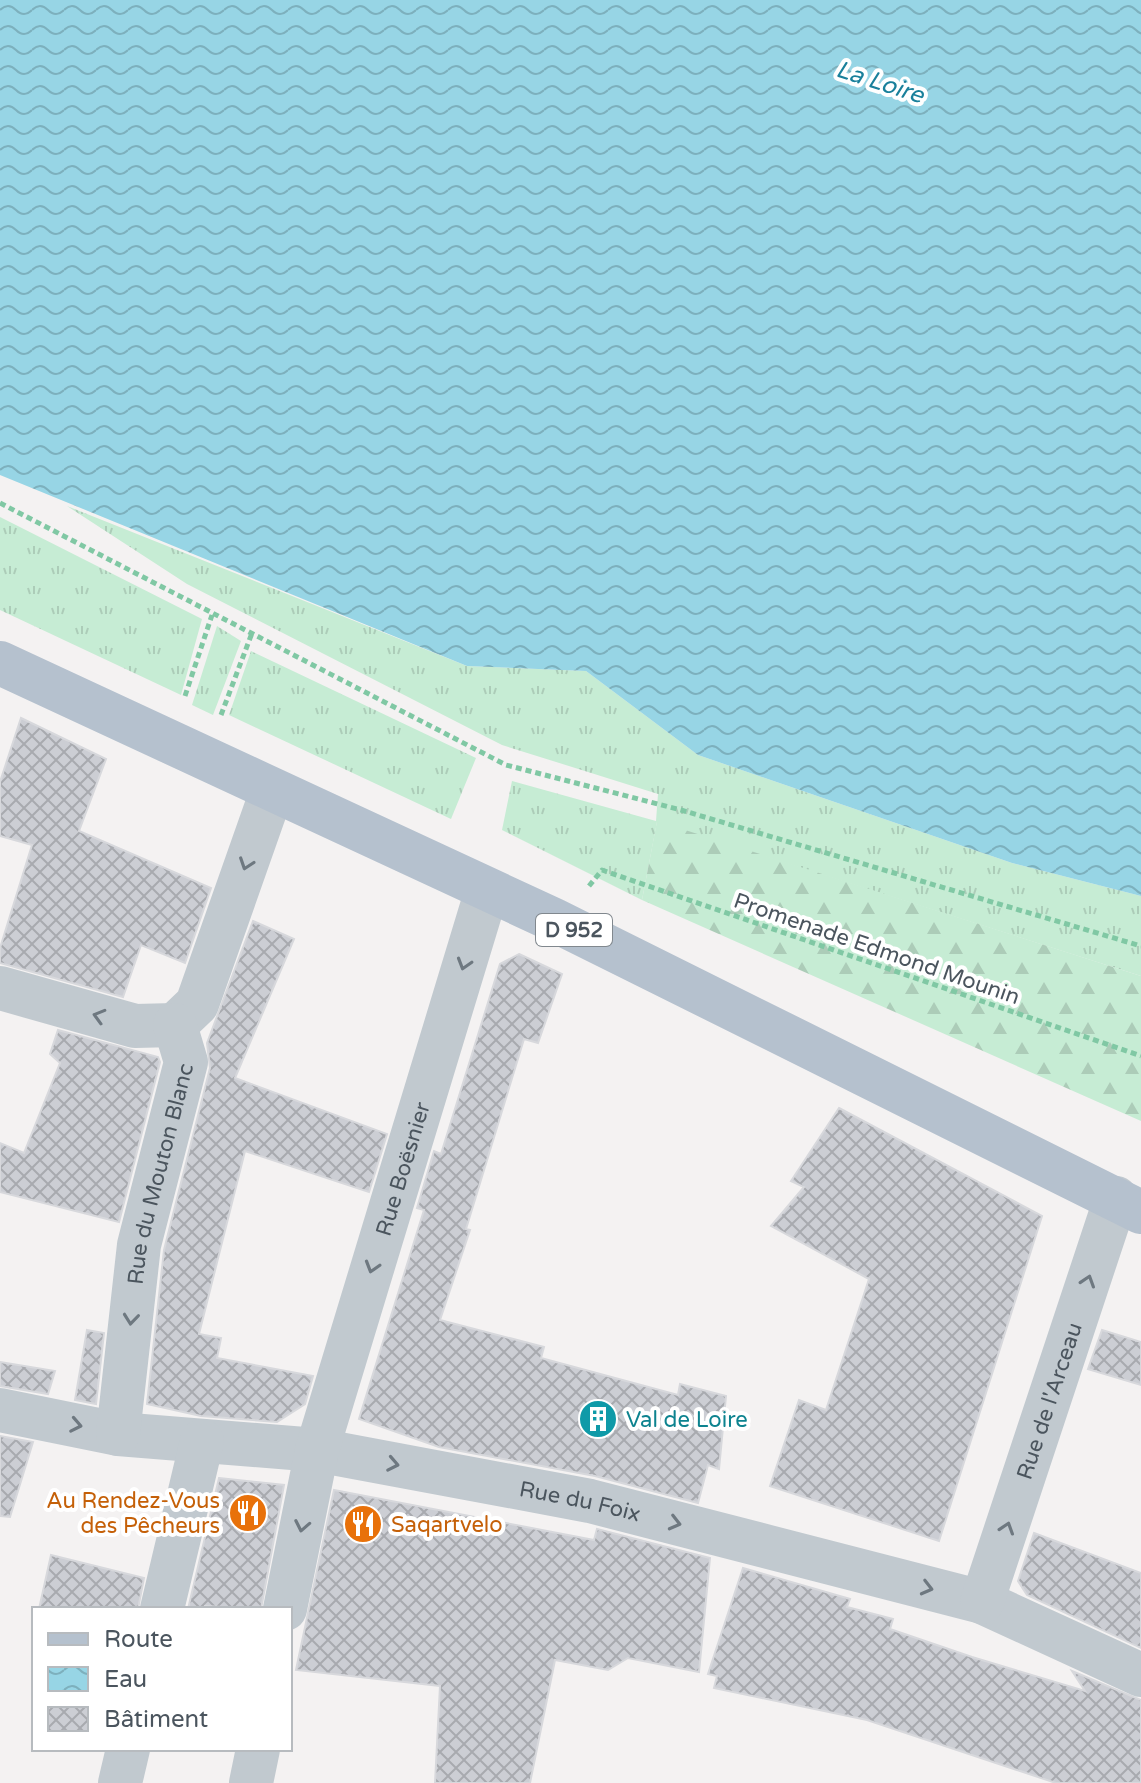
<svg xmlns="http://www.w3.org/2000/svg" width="1141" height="1783" font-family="'Varela Round',sans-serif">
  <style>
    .grass { fill: url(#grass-tufts) }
    .forest { fill: url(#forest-firs) }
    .water { fill: url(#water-waves) }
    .building { fill: url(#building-cross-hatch); stroke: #d7d8dc; stroke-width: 2 }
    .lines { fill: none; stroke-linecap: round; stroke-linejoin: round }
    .path { stroke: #80c8a4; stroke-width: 5; stroke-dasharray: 6 4; stroke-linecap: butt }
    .minor { stroke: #c1c9cf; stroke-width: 44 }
    .major { stroke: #b5c1ce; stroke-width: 44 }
    .oneway { stroke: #6e7880 }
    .labels { text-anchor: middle; stroke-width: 8; stroke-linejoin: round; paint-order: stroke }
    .shield { fill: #fff; stroke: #81888e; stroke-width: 2 }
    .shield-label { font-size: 20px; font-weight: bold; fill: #4b555e }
    .street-label { font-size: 22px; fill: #4b555e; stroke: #fff }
    .culture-label { font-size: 22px; fill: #0d838f; stroke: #fff; text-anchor: start }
    .food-label { font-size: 22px; fill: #c56008; stroke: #fff; text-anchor: end }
    .water-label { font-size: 24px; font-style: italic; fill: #1a809b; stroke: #fff }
  </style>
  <defs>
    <pattern id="grass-tufts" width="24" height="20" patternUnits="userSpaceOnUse" patternTransform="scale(2)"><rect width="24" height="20" fill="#c6ecd4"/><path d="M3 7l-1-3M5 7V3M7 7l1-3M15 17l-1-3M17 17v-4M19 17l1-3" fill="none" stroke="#acccb8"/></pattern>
    <pattern id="forest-firs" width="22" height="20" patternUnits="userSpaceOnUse" patternTransform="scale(2)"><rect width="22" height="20" fill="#c6ecd4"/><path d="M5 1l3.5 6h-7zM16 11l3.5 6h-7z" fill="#acccb8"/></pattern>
    <pattern id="water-waves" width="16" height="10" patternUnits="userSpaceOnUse" patternTransform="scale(2)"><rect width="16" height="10" fill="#97d5e5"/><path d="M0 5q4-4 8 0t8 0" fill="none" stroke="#7db0bd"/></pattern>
    <pattern id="building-cross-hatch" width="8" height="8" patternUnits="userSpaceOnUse" patternTransform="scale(2)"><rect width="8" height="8" fill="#ccced4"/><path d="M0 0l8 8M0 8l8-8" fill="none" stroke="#a8aaaf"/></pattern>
  </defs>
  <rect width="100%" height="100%" fill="#f4f2f2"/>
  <g class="grass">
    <path d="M67 506 467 666 586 671 698 755 1012 863 1141 896V976L657 822 642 900 502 830 512 781 656 821 658 794 502 745 187 584Z"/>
    <path d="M0 517 202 619 181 695 0 610Z"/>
    <path d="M217 626 241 641 213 715 192 705Z"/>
    <path d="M251 651 476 758 451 819 229 715Z"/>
  </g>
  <path class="forest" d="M657 821 1141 976V1121L642 900Z"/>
  <path class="water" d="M0 0H1141V896L1012 863 698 755 586 671 467 666 0 475Z"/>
  <g class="building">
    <path d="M21 718 106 759 79 831 211 888 185 963 141 945 123 997 0 963V948L32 845 0 836V782Z"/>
    <path d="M253 921 294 939 235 1078 387 1134 369 1192 245 1151 199 1334 221 1338 217 1358 313 1376 305 1404 277 1422 201 1416 147 1404 164 1250 210 1068 207 1043Z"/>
    <path d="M519 954 562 974 538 1043 524 1039 466 1229 470 1230 440 1320 544 1347 541 1358 678 1395 680 1384 726 1396 719 1469 708 1465 698 1503 595 1476 439 1447 359 1419 424 1210 417 1208 434 1151 441 1154 500 964Z"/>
    <path d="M58 1030 158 1057 160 1062 119 1222 0 1192V1143L24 1153 60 1063 50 1054Z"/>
    <path d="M839 1108 1042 1216 939 1541 770 1486 799 1400 826 1410 869 1279 771 1226 804 1187 791 1181Z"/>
    <path d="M87 1330 104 1333 96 1404 75 1400Z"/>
    <path d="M1102 1330 1141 1342V1385L1088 1369Z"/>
    <path d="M0 1362 55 1371 48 1394 0 1386Z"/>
    <path d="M0 1436 33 1442 10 1517 0 1516Z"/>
    <path d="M219 1478 284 1485 261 1609 205 1606V1609H188Z"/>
    <path d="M334 1490 594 1540 597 1529 710 1558 699 1672 628 1658 608 1670 555 1660 530 1783H435L440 1686 296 1670Z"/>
    <path d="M1034 1533 1141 1573V1648L1027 1595 1018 1581Z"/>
    <path d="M51 1555 144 1578 138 1609H39Z"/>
    <path d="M743 1568 850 1599 847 1607 893 1619 890 1629 972 1657 1085 1691 1072 1671 1141 1700V1783H1056L867 1720 714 1688 717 1676 708 1674Z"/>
  </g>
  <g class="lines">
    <g class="path">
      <path d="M0 503 506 765 681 810 1141 946"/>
      <path d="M185 696 212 615"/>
      <path d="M221 715 252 633"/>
      <path d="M589 886 602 870 1141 1056"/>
    </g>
    <g class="minor">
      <path d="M0 988 135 1026 175 1025"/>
      <path d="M175 1025 197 1004 272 791"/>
      <path id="s1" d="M0 1410 118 1434 317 1450 590 1501 982 1602 1141 1675"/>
      <path id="s2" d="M118 1434 139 1245 186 1062 175 1025"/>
      <path id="s3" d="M982 1602 1116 1198"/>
      <path d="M162 1609 202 1441"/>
      <path id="s4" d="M285 1609 317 1450 487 890"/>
      <path d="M120 1783 128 1749"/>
      <path d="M251 1783 258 1749"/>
    </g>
    <path class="major" d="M0 663 554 920 1141 1212"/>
  </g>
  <defs><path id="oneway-chevron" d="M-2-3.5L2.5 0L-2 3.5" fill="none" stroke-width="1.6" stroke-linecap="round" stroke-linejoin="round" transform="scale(2)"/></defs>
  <g class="oneway">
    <use href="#oneway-chevron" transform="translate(246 864) rotate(109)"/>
    <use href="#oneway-chevron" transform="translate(464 964) rotate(107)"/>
    <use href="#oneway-chevron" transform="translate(99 1016) rotate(-164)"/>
    <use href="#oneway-chevron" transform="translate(372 1267) rotate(107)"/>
    <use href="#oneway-chevron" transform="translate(1088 1281) rotate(-72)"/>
    <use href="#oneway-chevron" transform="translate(131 1319) rotate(96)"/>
    <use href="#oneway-chevron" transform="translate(76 1425) rotate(11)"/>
    <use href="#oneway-chevron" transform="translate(393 1464) rotate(11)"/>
    <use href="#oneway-chevron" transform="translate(675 1523) rotate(14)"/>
    <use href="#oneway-chevron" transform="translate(302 1526) rotate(101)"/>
    <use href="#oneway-chevron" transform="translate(1007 1528) rotate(-72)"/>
    <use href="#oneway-chevron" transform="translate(927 1588) rotate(14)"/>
  </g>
  <defs>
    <g id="building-disc" transform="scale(2)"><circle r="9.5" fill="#0f9aa8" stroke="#fff"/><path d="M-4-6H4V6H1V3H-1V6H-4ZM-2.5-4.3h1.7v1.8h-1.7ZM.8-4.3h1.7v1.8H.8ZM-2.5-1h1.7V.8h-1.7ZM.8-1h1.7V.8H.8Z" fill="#fff"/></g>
    <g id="restaurant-disc" transform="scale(2)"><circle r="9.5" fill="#e8710a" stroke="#fff"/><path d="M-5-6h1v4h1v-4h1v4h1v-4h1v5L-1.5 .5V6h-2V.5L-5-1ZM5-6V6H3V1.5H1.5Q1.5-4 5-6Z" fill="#fff"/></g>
  </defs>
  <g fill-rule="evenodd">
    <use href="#building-disc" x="598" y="1419"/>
    <use href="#restaurant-disc" x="248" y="1513"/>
    <use href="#restaurant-disc" x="363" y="1524"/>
  </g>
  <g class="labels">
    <rect class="shield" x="536" y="914" width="76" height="32" rx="6"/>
    <g class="shield-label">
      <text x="574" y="937">D 952</text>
    </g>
    <g class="street-label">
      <text transform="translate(877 948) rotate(19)" y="8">Promenade Edmond Mounin</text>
      <text dy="8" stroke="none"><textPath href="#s4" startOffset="456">Rue Boësnier</textPath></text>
      <text dy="8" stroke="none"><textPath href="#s2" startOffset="264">Rue du Mouton Blanc</textPath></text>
      <text dy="8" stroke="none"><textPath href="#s3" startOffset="212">Rue de l'Arceau</textPath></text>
      <text dy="8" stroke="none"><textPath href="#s1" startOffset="588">Rue du Foix</textPath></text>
    </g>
    <g class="culture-label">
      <text x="626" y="1427">Val de Loire</text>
    </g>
    <g class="food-label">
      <text x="220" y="1508">Au Rendez-Vous<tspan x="220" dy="25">des Pêcheurs</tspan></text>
      <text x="391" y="1532" text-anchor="start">Saqartvelo</text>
    </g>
    <g class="water-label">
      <text transform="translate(880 82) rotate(18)" y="8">La Loire</text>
    </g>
  </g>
  <rect x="32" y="1607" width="260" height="144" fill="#ffffff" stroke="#b7bbbf" stroke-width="2"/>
  <rect x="48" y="1633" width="40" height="12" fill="#b5c1ce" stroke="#b7bbbf" stroke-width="2"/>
  <text x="104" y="1647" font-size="24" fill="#4b555e">Route</text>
  <rect x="48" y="1667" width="40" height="24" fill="url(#water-waves)" stroke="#b7bbbf" stroke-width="2"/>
  <text x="104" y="1687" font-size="24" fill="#4b555e">Eau</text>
  <rect x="48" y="1707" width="40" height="24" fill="url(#building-cross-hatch)" stroke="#b7bbbf" stroke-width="2"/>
  <text x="104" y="1727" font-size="24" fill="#4b555e">Bâtiment</text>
</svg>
